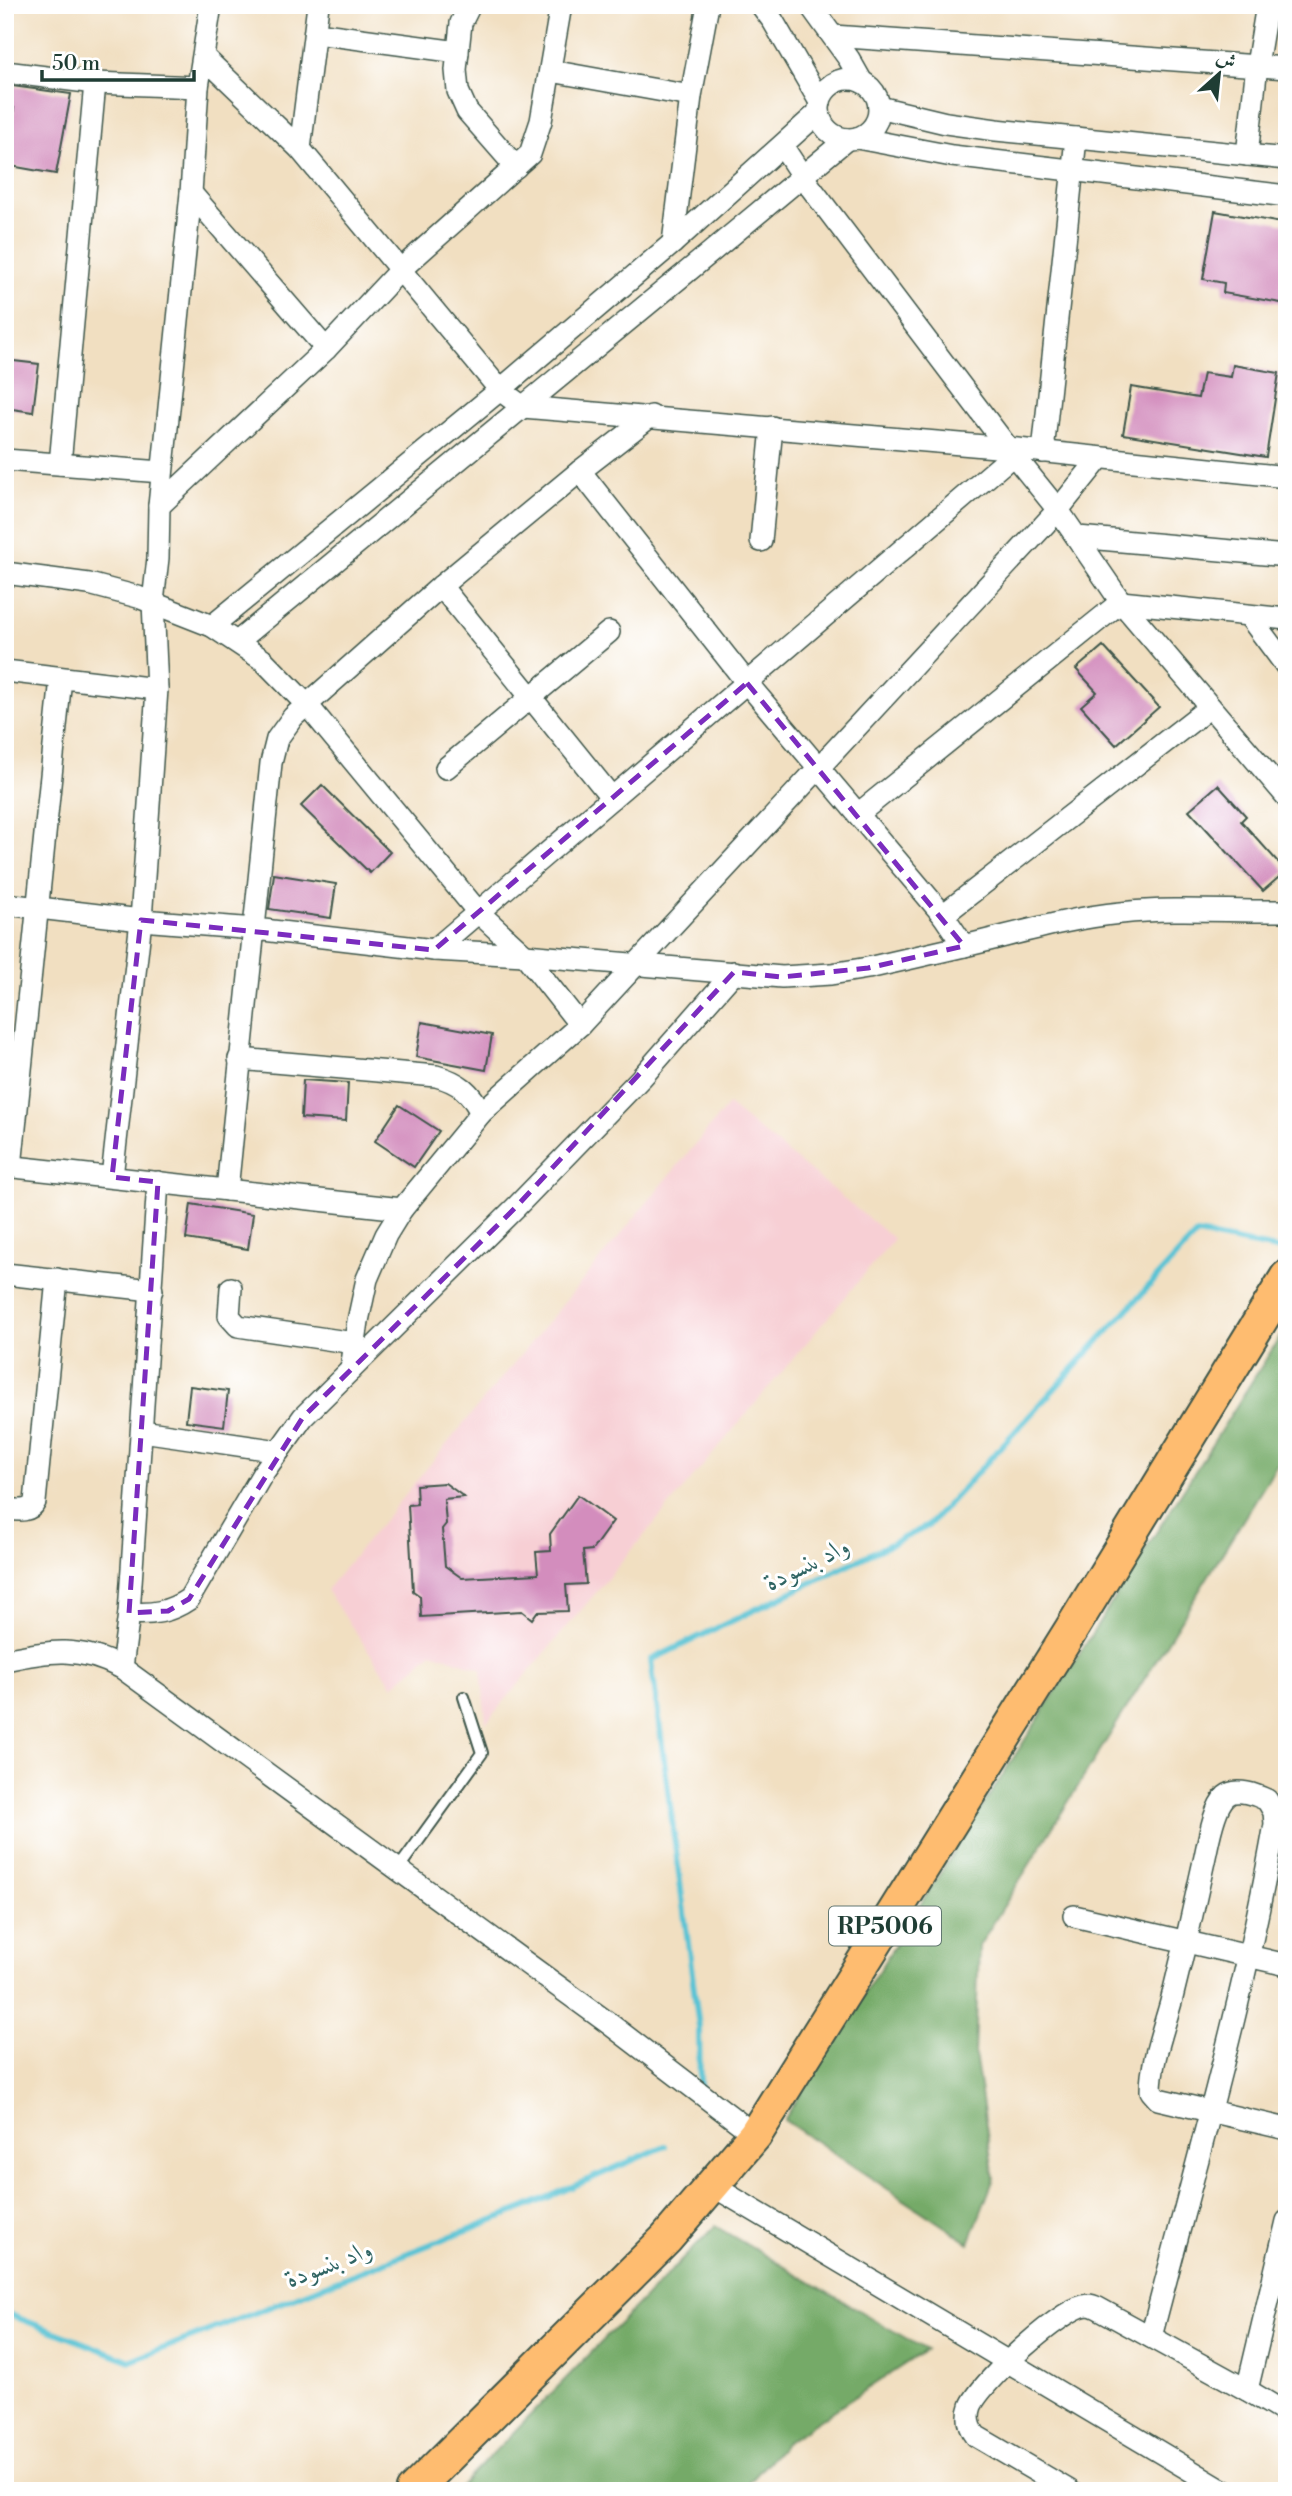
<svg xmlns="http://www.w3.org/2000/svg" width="1292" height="2496" font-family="'Libre Bodoni',Amiri,serif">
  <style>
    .built { fill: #f7cfd4 }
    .forest { fill: #74aa67; stroke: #4a744e; stroke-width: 2 }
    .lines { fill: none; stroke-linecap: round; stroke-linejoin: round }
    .stream { stroke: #58c3d4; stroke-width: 6 }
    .building { fill: #d38dbd }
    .lane-casing { stroke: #3e5549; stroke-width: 14 }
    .street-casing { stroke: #3e5549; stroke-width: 24 }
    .primary-casing { stroke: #3e5549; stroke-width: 37 }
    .lane { stroke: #fff; stroke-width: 10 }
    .street { stroke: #fff; stroke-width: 21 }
    .primary { stroke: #febc70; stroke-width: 33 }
    .marked { fill: none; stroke: #7b2cbf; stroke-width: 5; stroke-dasharray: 14 9; stroke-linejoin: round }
    .labels { text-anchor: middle; stroke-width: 6; stroke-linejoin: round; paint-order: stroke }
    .shield { fill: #fff; stroke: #627771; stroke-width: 2 }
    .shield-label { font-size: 23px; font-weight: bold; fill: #1f3d34 }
    .water-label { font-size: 26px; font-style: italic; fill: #306564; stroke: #fff }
  </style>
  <rect width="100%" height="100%" fill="#fff"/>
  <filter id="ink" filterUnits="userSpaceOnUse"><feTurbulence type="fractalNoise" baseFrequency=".0143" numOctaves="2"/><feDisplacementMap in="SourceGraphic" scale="14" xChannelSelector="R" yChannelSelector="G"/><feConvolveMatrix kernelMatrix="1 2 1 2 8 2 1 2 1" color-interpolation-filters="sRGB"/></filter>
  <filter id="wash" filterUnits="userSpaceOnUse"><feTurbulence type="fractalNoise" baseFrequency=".00686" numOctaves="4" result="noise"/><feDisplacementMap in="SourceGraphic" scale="28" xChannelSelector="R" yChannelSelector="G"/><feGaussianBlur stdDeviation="1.57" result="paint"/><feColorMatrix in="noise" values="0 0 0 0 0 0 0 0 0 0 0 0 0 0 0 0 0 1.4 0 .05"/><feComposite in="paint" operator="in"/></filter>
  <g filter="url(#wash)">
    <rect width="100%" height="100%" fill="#f1dfc1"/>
    <path class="built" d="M728 1105 894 1239 486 1723 481 1669 432 1652 393 1686 326 1590Z"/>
    <g class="forest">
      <path d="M1287 1326V1449L979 1946 975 2054 994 2178 969 2243 784 2120Z"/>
      <path d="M715 2226 926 2350 785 2443 742 2491H456Z"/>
    </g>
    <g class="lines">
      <g class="stream">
        <path d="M700 2087 699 2027 651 1660 928 1526 1197 1234 1287 1251"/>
        <path d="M5 2313 131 2361 526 2207 665 2146"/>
      </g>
    </g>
    <g id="blocks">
      <g class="building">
        <path d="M5 85 71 94 56 174 5 165 14 108 5 107Z"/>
        <path d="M1215 211 1287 224V304L1223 293 1224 283 1203 279Z"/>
        <path d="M5 360 39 364 33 412 5 408Z"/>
        <path d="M1233 365 1279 373 1266 457 1123 434 1131 387 1198 398 1203 373 1231 377Z"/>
        <path d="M1103 646 1159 707 1116 745 1081 706 1097 692 1076 669Z"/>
        <path d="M322 785 390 852 370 873 301 806Z"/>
        <path d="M1218 785 1246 816 1241 821 1286 871 1263 891 1189 810Z"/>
        <path d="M274 874 336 884 331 918 269 909Z"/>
        <path d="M422 1022 492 1035 486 1070 416 1057Z"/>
        <path d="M303 1080 348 1083 346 1121 301 1118Z"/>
        <path d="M399 1105 439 1131 414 1167 375 1141Z"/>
        <path d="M191 1204 253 1214 248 1249 186 1239Z"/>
        <path d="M190 1386 228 1391 224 1426 186 1421Z"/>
        <path d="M445 1483 464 1497 444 1499 446 1524 442 1529 445 1566 462 1578 538 1574 536 1552 551 1551 550 1534 578 1495 613 1521 592 1550 583 1551 586 1584 566 1585 568 1611 537 1612 532 1619 522 1611 421 1617 420 1596 413 1591 408 1505 417 1504 416 1485Z"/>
      </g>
    </g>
  </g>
  <g filter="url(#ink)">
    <use href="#blocks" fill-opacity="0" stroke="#3e5549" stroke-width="2"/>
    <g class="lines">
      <g class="lane-casing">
        <path id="lane" d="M398 1869 482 1753 464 1697"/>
      </g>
      <g class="street-casing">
        <g id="street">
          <path d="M470 5 461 23 456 70 458 91 467 111 516 167"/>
          <path d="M761 5 773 21 820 102"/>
          <path d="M810 5 849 59 862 82"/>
          <path d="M316 33 458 52"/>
          <path d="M833 36 1287 68"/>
          <path d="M204 57 300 149 500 390 523 407 1008 448 1287 477"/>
          <path d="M551 71 691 96"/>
          <path d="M5 72 95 83 198 87"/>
          <circle cx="849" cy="109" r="30"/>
          <path d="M879 107 946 123 996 130 1287 159"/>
          <path d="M857 138 952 156 1287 196"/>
          <path d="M783 147 802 176 1008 448 1058 510 1121 602 1287 797"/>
          <path d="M300 149 318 5"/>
          <path d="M1247 155 1257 65 1267 5"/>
          <path d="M191 193 326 349"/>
          <path d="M673 243 691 96 708 5"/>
          <path d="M1043 452 1076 138"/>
          <path d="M5 460 162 472"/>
          <path d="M60 464 95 83"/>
          <path d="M580 471 747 683 943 915 964 946C1016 934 1068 918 1121 913 1176 907 1231 912 1287 911"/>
          <path d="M159 506 326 349 400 270 530 154 541 121 561 5"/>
          <path d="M1078 537 1287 556"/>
          <path d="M761 541 772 427"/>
          <path d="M5 573 89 584 138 597 212 626 263 660 308 706 478 912 525 955 580 1025"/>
          <path d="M441 586 612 798"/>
          <path d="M1249 616 1287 667"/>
          <path d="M212 626 500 390 673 243 819 112"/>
          <path d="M237 642C441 474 645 308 847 139"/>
          <path d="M5 671 157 689"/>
          <path d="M446 768 609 632"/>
          <path d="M858 814 1121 602 1287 619"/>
          <path d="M5 904 141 920 255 929 434 950 525 955 782 977 831 974 868 968 964 946"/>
          <path d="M943 915 1210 707"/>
          <path d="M434 950 1013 455"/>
          <path d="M239 1059 436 1076C459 1082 471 1092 481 1113"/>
          <path d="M5 1166 402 1209"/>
          <path d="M11 1167 61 678"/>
          <path d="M112 1177 141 920 157 689 153 602 158 558 159 506 191 193 198 87 211 5"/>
          <path d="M227 1190 271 763 277 739 293 717 441 586 580 471 651 416"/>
          <path d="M5 1274 152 1290"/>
          <path d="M231 1288 229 1316 238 1326 354 1343"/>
          <path d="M351 1370 358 1321 367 1279 386 1235 402 1209 481 1113 580 1025 1058 510 1099 459"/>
          <path d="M142 1431 279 1451"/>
          <path d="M5 1509C16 1510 30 1513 35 1502L57 1279"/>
          <path d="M129 1613C152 1615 170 1612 189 1599L263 1473 303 1417 516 1207 641 1078 734 972"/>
          <path d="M5 1660C50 1650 80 1646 122 1668L611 2025 755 2135"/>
          <path d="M122 1668 129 1613 158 1182"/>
          <path d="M1074 1916 1287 1965"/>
          <path d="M713 2186 1225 2491"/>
          <path d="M1151 2337C1195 2167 1245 1997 1275 1824L1274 1812 1267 1800C1257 1795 1236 1787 1226 1796 1213 1808 1208 1844 1204 1861 1194 1908 1183 1955 1171 2002 1163 2031 1151 2062 1151 2091L1158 2099 1287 2129"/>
          <path d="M1247 2390 1287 2221"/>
          <path d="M1070 2491 976 2436C969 2427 967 2417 971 2406 980 2383 1063 2306 1088 2305 1092 2305 1094 2306 1098 2308L1247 2390 1287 2414"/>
        </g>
      </g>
      <g class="primary-casing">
        <path id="primary" d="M413 2491 666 2239 755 2135 1071 1630 1287 1277"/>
      </g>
      <use href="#lane" class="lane"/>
      <use href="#street" class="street"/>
      <use href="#primary" class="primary"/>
    </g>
  </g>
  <path class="marked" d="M747 683 964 946 868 968 782 977 734 972 516 1207 303 1417 189 1599 168 1611 129 1613 158 1182 112 1177 141 920 434 950Z"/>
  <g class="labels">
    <rect class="shield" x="829" y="1906.5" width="112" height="39" rx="5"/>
    <g class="shield-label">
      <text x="885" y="1934">RP5006</text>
    </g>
    <g class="water-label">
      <text transform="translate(807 1563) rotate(-26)" y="9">واد بنسودة</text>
      <text transform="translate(329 2263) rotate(-21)" y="9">واد بنسودة</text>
    </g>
  </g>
  <rect width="1292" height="2496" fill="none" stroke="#fff" stroke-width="28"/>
  <g transform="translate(1219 74) rotate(27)" stroke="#ffffff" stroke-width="5" paint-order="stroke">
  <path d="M0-5L12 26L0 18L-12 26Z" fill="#1f3d34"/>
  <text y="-10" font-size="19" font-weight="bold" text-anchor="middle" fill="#1f3d34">ش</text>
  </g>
  <path d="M42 70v10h152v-10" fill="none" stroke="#1f3d34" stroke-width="3.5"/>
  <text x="52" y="70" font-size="21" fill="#1f3d34" stroke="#ffffff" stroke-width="5" paint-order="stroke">50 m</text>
</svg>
